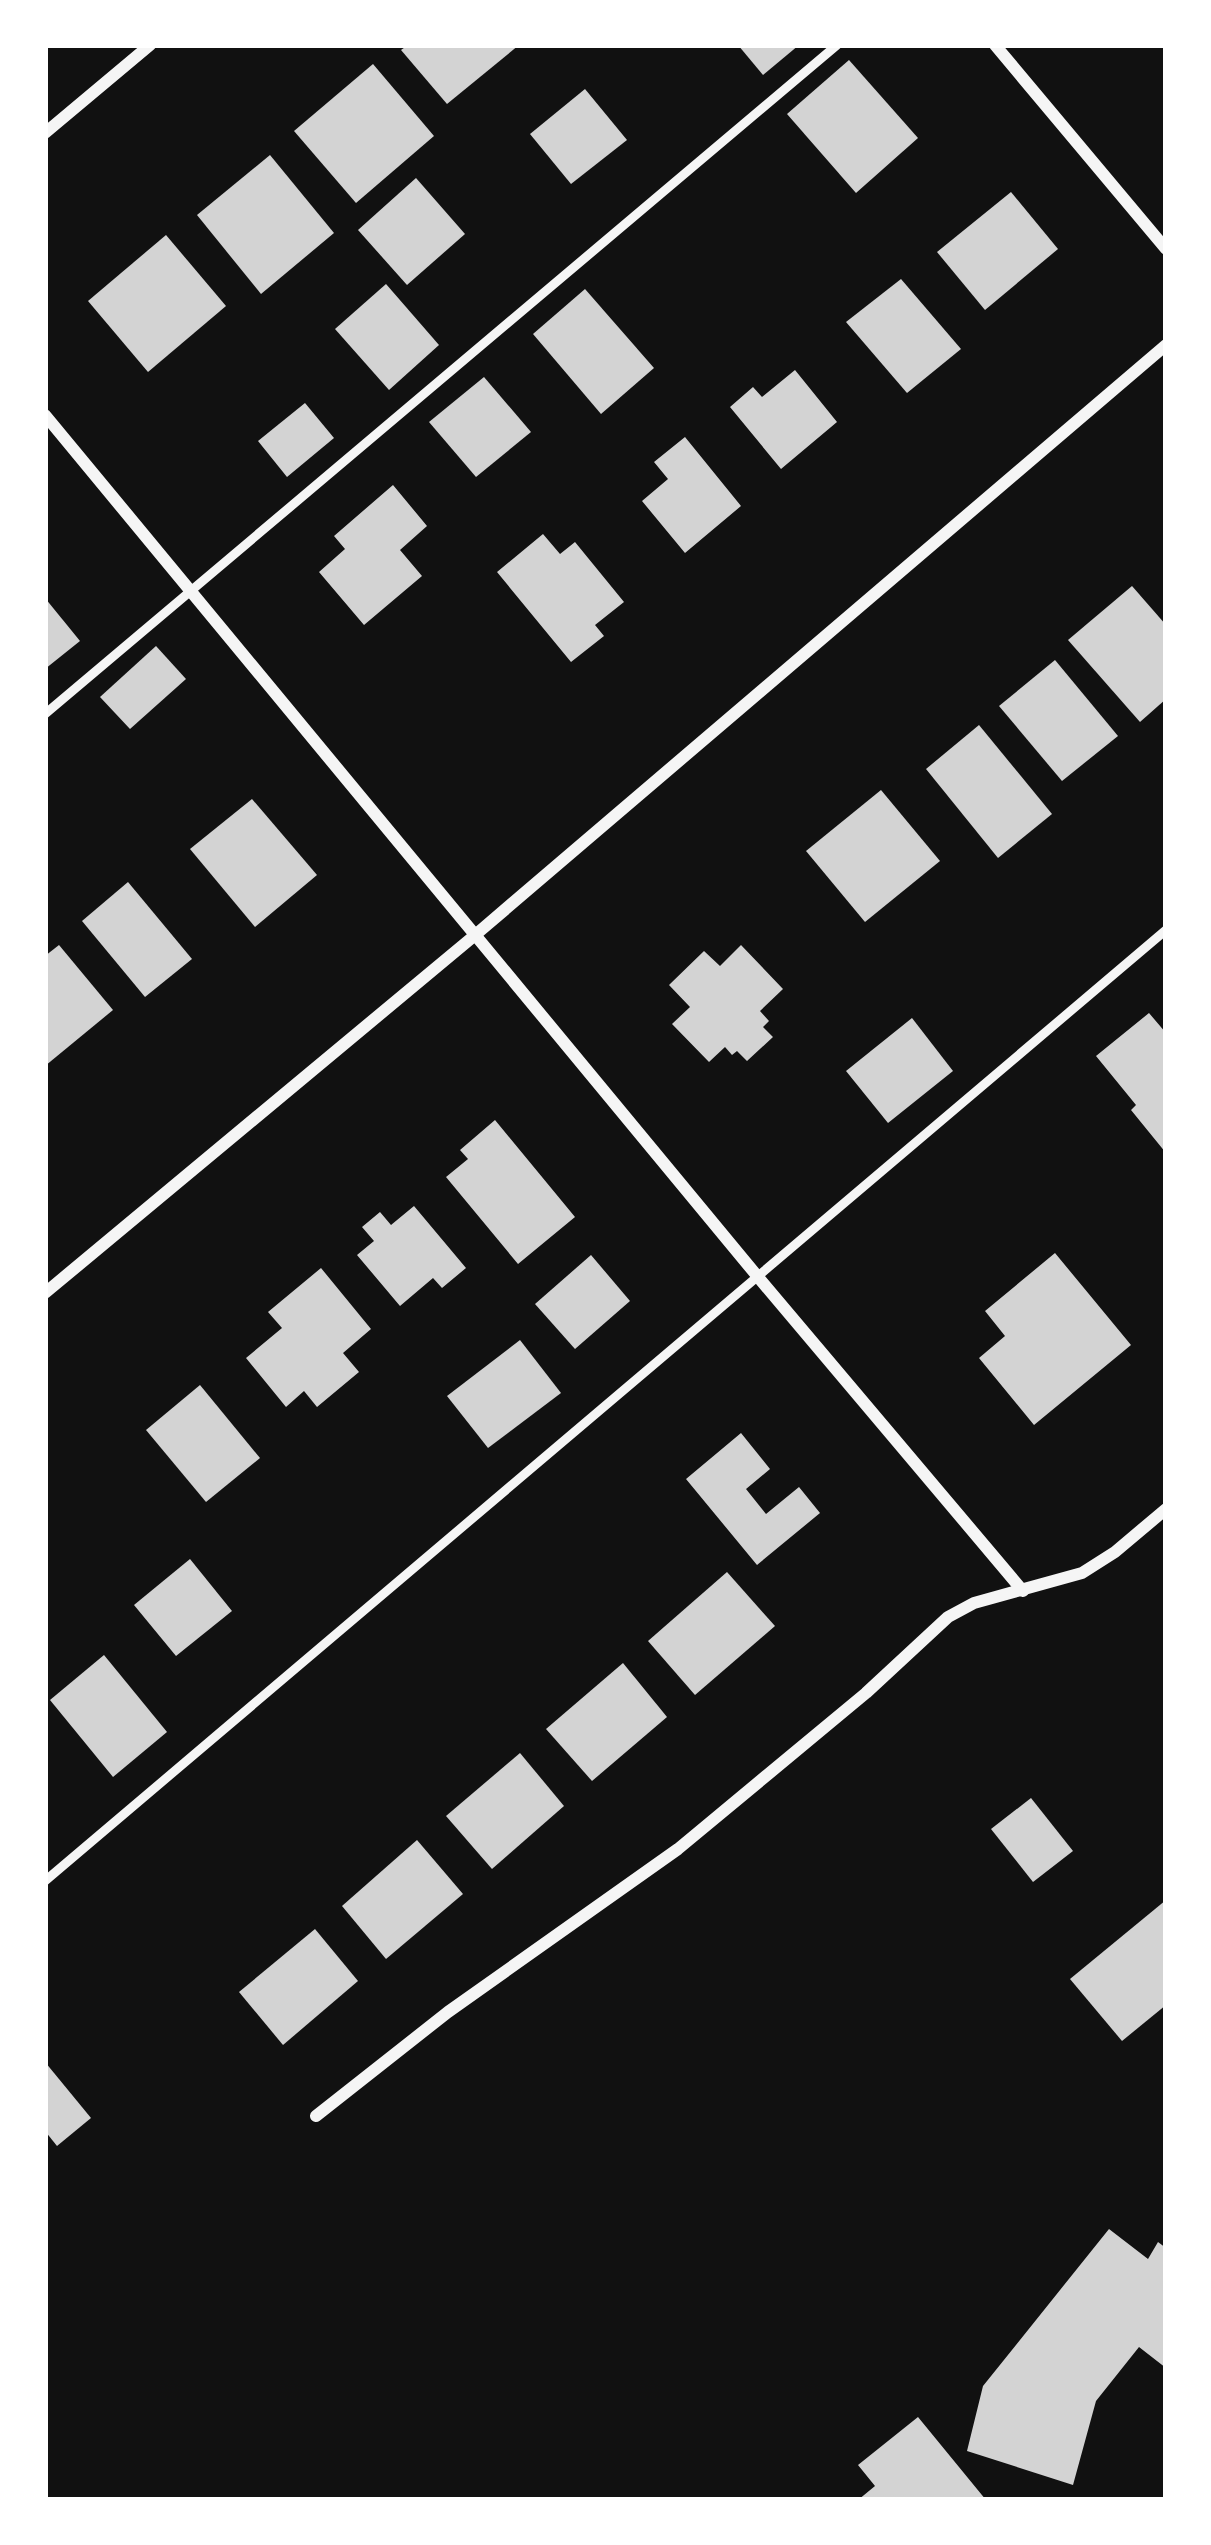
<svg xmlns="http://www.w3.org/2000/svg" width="1211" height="2545" font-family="Overpass,sans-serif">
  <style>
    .building { fill: #d3d3d3 }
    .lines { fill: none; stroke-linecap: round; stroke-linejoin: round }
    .service { stroke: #f5f5f5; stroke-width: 9 }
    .minor { stroke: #f5f5f5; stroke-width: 12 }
  </style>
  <rect width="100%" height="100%" fill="#111"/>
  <g class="building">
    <path d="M408 45H519L447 104 401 50Z"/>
    <path d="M738 45H799L763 75Z"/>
    <path d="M849 60 918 138 856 193 787 114Z"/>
    <path d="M373 64 434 136 356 203 294 131Z"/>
    <path d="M585 89 627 140 571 184 530 134Z"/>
    <path d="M270 155 334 233 261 294 197 215Z"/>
    <path d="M416 178 465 234 407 285 358 230Z"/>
    <path d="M1011 192 1058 249 985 310 937 252Z"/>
    <path d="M166 235 226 306 148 372 88 301Z"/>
    <path d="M901 279 961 349 907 393 846 322Z"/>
    <path d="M386 284 439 345 389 390 335 329Z"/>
    <path d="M585 289 654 368 601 414 533 334Z"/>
    <path d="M795 370 837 422 781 469 730 407 753 387 762 397Z"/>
    <path d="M484 377 531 432 476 477 429 422Z"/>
    <path d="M305 403 334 438 287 477 258 441Z"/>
    <path d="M685 437 741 506 685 553 642 501 668 479 654 462Z"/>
    <path d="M393 485 427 526 400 550 422 576 364 625 319 572 345 549 334 536Z"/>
    <path d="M543 534 560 554 575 542 624 602 595 625 604 636 571 662 497 572Z"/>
    <path d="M1132 586 1166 625V699L1140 722 1068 640Z"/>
    <path d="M45 598 80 641 45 669Z"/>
    <path d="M156 646 186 679 130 729 100 697Z"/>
    <path d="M1055 660 1118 736 1062 781 999 706Z"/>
    <path d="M979 725 1052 814 998 858 926 769Z"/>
    <path d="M881 790 940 861 865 922 806 851Z"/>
    <path d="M252 799 317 875 255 927 190 849Z"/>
    <path d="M128 882 192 959 145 997 82 921Z"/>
    <path d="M59 945 113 1010 45 1066V956Z"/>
    <path d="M741 945 783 989 760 1011 769 1021 763 1027 773 1037 747 1061 737 1051 732 1055 725 1047 709 1062 672 1024 690 1007 669 985 704 951 720 966Z"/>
    <path d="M1149 1013 1166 1033V1153L1131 1110 1136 1105 1096 1056Z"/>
    <path d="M912 1018 953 1071 888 1123 846 1071Z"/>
    <path d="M495 1120 575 1217 518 1264 446 1177 468 1159 460 1150Z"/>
    <path d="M414 1206 466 1268 442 1288 433 1278 400 1306 357 1255 374 1241 362 1227 380 1212 391 1225Z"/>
    <path d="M1055 1253 1131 1345 1034 1425 979 1358 1005 1336 985 1311Z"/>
    <path d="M591 1255 630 1301 575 1349 535 1304Z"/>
    <path d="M321 1268 371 1329 343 1353 359 1372 317 1407 304 1391 286 1407 246 1358 282 1328 268 1312Z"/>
    <path d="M520 1340 561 1393 488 1448 447 1396Z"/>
    <path d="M200 1385 260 1458 206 1502 146 1430Z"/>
    <path d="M741 1433 770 1469 746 1489 766 1514 799 1487 820 1513 757 1565 686 1479Z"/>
    <path d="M190 1559 232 1611 176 1656 134 1605Z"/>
    <path d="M727 1572 775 1626 695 1695 648 1641Z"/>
    <path d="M104 1655 167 1732 113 1777 50 1700Z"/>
    <path d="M623 1663 667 1717 592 1781 546 1729Z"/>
    <path d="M520 1753 564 1806 492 1869 446 1816Z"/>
    <path d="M1031 1798 1073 1851 1033 1882 991 1829Z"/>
    <path d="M417 1840 463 1894 386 1959 342 1906Z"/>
    <path d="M1166 1900V2005L1122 2041 1070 1979Z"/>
    <path d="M315 1929 358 1981 283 2045 239 1992Z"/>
    <path d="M45 2062 91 2118 57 2146 45 2131Z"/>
    <path d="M1109 2229 1148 2259 1158 2242 1166 2248V2368L1139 2347 1096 2401 1073 2485 967 2451 983 2386Z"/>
    <path d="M918 2417 986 2500H858L875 2486 858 2465Z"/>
  </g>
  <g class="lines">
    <g class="service">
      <path d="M45 714 837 45"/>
      <path d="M45 1881 1166 930"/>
    </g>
    <g class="minor">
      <path d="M995 45 1166 249"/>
      <path d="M45 133 150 45"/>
      <path d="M45 415 758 1277 1023 1591"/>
      <path d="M45 1293 474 936 1166 345"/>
      <path d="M316 2116 448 2012 678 1849 866 1693 948 1617 974 1603 1082 1573 1115 1552 1166 1509"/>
    </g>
  </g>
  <rect width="1211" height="2545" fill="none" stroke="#ffffff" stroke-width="96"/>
</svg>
